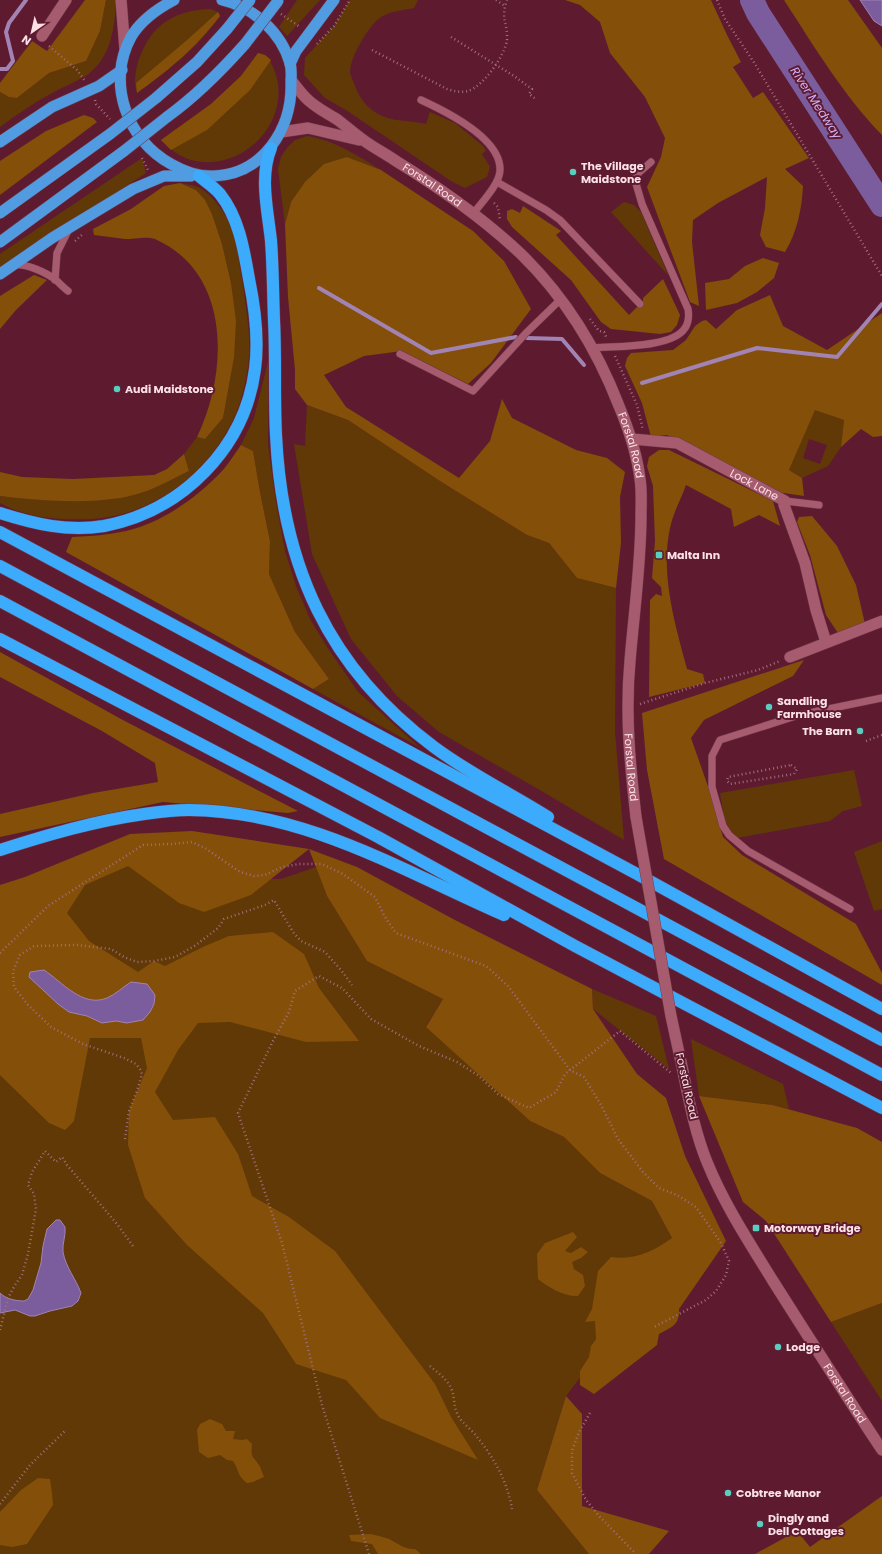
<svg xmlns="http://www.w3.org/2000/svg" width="882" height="1554" font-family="Poppins,sans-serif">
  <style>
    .green { fill: #603907; fill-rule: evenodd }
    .forest { fill: #844f09 }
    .water { fill: #7b5c9d; stroke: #a184b3 }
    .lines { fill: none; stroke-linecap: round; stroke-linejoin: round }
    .stream { stroke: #a184b3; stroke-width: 4 }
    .river { stroke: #7b5c9d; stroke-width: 24 }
    .service-casing { stroke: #713a4e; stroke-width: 8 }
    .minor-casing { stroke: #713a4e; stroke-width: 12 }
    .tertiary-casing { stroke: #713a4e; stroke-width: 12 }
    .trunk-casing { stroke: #713a4e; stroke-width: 12 }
    .motorway-casing { stroke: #713a4e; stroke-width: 13 }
    .path { stroke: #a06e7c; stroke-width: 2.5; stroke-dasharray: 1 3; stroke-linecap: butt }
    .service { stroke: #a65c6e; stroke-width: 7 }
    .minor { stroke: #a65c6e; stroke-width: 11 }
    .tertiary { stroke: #a65c6e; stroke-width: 11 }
    .trunk { stroke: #519be0; stroke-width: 11 }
    .motorway { stroke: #3cabfc; stroke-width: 12 }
    .tertiary-bridge-casing { stroke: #713a4e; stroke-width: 12; stroke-linecap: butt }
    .trunk-bridge-casing { stroke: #713a4e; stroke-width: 12; stroke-linecap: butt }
    .tertiary-bridge { stroke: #a65c6e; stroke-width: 11 }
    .trunk-bridge { stroke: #519be0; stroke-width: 11 }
    .poi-dot { fill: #58cec0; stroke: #5e1b30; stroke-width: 1.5 }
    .labels { text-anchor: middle; stroke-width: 4; stroke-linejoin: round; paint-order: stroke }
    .poi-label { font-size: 11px; font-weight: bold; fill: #fbe1e6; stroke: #5e1b30; text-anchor: start }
    .street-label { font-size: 11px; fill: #fbe1e6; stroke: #5e1b30 }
    .water-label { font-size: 12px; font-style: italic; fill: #d1b0f9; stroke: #5e1b30 }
  </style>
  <rect width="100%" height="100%" fill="#5e1b30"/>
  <g class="green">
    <path d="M106 0H116C115 27 111 58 87 75 76 82 65 86 54 92 35 102 17 114 0 127V92L9 97 17 98 49 73 86 61 100 31Z"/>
    <path d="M297 0H320L287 36 279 27Z"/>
    <path d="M350 0H418L414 8C403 10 391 11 381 17 369 25 350 57 350 72 350 75 352 78 353 81 358 95 364 106 378 114 392 122 410 120 426 124L430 112 455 123 483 146 486 151 482 154 490 167 487 177 465 188 451 181 346 110 325 98 304 75 305 58 334 26Z"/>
    <path d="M211 9 218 12 220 16C195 49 170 69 137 93 133 80 136 66 141 54 154 22 178 10 211 9Z"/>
    <path d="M258 53C269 56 271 62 275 72 293 123 239 176 188 159 177 155 169 148 161 140L211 104 241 76Z"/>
    <path d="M307 136C334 140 358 156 381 170L347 157 291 202 285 224 278 169 281 157 287 148 295 140Z"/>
    <path d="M142 158 146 173 0 269V254Z"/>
    <path d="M180 183C186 184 193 185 198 187 214 195 229 218 234 234 238 249 239 265 242 279 246 308 252 338 248 367 245 385 241 405 232 422 206 475 151 516 91 519 60 520 28 519 0 503V496C42 501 104 505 144 492 159 487 174 478 189 471L184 454 197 437 205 439 223 418 234 358 231 283 222 244 212 214 205 201 196 190Z"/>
    <path d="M624 202 634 205 641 212 668 275 611 212Z"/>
    <path d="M268 362V445L276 503 285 551 296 586 310 619 327 647 358 692 419 747 313 689 329 679 295 632 269 574 270 541 260 492 253 451 241 445 254 418Z"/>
    <path d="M307 405 348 420 443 483 527 535 549 543 577 578 616 588 615 732 624 840 545 793 439 732 397 696 351 639 312 554 294 444 305 446Z"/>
    <path d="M815 409 844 420 841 447 828 466 802 478 789 470ZM809 439 827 445 820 464 803 458Z"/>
    <path d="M854 770 862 806 843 811 830 821 737 838 725 825 720 793Z"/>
    <path d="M882 841V909L874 911 854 852Z"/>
    <path d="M139 849 252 879H281L316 867 327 896 367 961 443 999 426 1026 530 1121 564 1137 600 1173 652 1201 672 1238 627 1317 566 1396 537 1490 589 1554H0V916Z"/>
    <path d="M592 989 656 1016 669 1069 593 1009Z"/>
    <path d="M691 1039 783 1084 789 1109 773 1105 699 1096Z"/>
    <path d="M882 1303V1401L831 1322Z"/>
  </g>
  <g class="forest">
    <path d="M85 0H106L100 31 86 61 49 73 17 98 9 97 0 92V83L32 41 47 51Z"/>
    <path d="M565 0H711L727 35 741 62 733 67 753 98 763 92 809 158 785 169 803 186C802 208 797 233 785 252L766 247 760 235 765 208 767 177 718 203 693 220 692 242 699 306 690 302 647 187 661 157 665 138 645 97 610 53 600 22 580 5Z"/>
    <path d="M784 0H848L882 48V135C843 95 814 46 784 0Z"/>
    <path d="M218 12 220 16C195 49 170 69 137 93L136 83 186 41Z"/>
    <path d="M258 53 265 55 271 60 250 90 207 130 171 150 161 140 211 104 241 76Z"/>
    <path d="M84 115 93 118 97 122 0 195V161L46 131Z"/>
    <path d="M347 157 381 170 473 231 504 261 531 309 491 363 468 384 402 351 364 356 324 375 346 407 459 478 490 441 502 399 512 418 576 450 607 458 625 472 620 497 621 543 616 588 577 578 549 543 527 535 443 483 348 420 307 405 295 389V370L288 297 285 224 291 202 305 182 324 164Z"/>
    <path d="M180 183 196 190 205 200 212 214 222 244 231 283 236 321 234 358 223 418 205 439 197 437C228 373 232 273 155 239 147 236 134 239 125 239 115 238 104 236 94 235L93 229 131 209 164 186Z"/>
    <path d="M523 206 561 231 556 235 629 315 643 301V298L663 279 680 315 677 325 671 332 660 334 611 329 601 322 571 280 512 227 507 219V211L512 209 520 213Z"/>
    <path d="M763 258 779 263 774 278 757 292 737 303 706 310 705 283 729 279 745 266Z"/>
    <path d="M34 275 47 280 16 310 0 329V296Z"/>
    <path d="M770 295 783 326 827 350 882 313V436L873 437 861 429 841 447 844 420 815 410 789 470 802 478 804 496 777 492 667 435 651 437 642 403 625 366 627 358 631 353 673 350 686 340 695 326 702 321 706 320 716 329 737 310Z"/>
    <path d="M241 445 253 451 260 492 270 541 269 574 295 632 329 679 313 689 66 552 72 537C90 536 108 535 126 531 162 523 199 496 223 470 230 462 235 453 241 445Z"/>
    <path d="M659 450H669L773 501 780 526 759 515 734 527 731 509 686 485C681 499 673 513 670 528 660 574 675 625 687 669L703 674 705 683 649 697 650 600 656 594 662 596 661 587 652 578 655 541 653 486 647 466 649 457Z"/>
    <path d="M184 454 189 471C174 478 159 487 144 492 105 506 41 501 0 496V472L22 477 73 479 154 475 167 469Z"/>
    <path d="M812 516 837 546 856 585 865 624 838 633 826 615 810 555 797 522 799 517Z"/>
    <path d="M0 652 121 719 298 811 288 813 163 802 0 837V814L93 793 158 782 155 763 102 731 0 677Z"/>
    <path d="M804 660 793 676 704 720 691 738 710 792 723 837 742 855 856 924 882 973V985L664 859 647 770 642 713Z"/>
    <path d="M192 831 309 849 357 867 453 919 592 989 593 1009 637 1074 666 1098 685 1156 726 1241 679 1309C680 1325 672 1327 659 1334L657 1345 594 1394 580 1385V1371L589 1357 591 1346 596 1339 595 1321 585 1322 592 1309 598 1271 611 1257C636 1260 652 1252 672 1238L652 1201 600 1173 564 1137 530 1121 426 1027 443 999 367 961 327 896 309 849 251 895 204 912 179 903 128 866 85 885 67 913 89 941 138 972 154 961 165 966 205 946 229 936 273 932 304 954 319 988 359 1041 306 1042 230 1022 198 1023 178 1050 155 1092 173 1120 215 1117 238 1154 252 1196 289 1217 335 1251 435 1384 451 1417 478 1460 380 1418 346 1380 296 1364 263 1313 187 1245 145 1198 128 1145 129 1111 147 1068 141 1038H90L74 1121 65 1130 49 1123 0 1075V885L25 877 130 834Z"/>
    <path d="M699 1096 773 1105 857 1128 882 1142V1303L831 1322 766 1221 743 1202Z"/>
    <path d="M573 1232 577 1237 565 1251 571 1253 581 1247 588 1252 581 1258 572 1262 574 1269 583 1275 585 1286 578 1296C565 1297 548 1287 538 1279L537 1254 545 1243Z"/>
    <path d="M566 1396 582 1414V1506L669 1531 649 1554H589L537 1490Z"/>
    <path d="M210 1419 222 1424 226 1431H235L233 1439 242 1440 247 1439 252 1444C251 1460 252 1454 259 1465 261 1468 262 1473 264 1477L253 1482 247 1483C236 1474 240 1472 233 1461L227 1460 220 1455 208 1458 199 1452 197 1430 200 1424Z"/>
    <path d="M38 1478 50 1479 52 1493 53 1505 27 1544 12 1547 0 1545V1512L21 1490Z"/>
    <path d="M882 1496V1554H755L797 1531 810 1547Z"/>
    <path d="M370 1534C377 1535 383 1537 389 1539 397 1543 406 1550 415 1549L421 1554H378L372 1544 351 1541 349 1535Z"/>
  </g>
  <g class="water">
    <path d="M860 0H882V26L874 21Z"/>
    <path d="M44 970C62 982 83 1008 107 998 116 994 123 987 131 982L147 984 155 995 154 1004 150 1012 143 1020 127 1023 116 1021 102 1023 87 1016 69 1012 58 1004 29 977 30 972Z"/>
    <path d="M56 1220H60L65 1227C66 1236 62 1244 63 1252 66 1268 76 1279 81 1293L78 1301 72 1306 50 1311 35 1316H30L15 1310 0 1313V1293C6 1299 16 1301 24 1301L28 1299 33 1290 41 1263 43 1246 47 1229Z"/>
  </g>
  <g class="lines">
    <g class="stream">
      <path d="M0 69H7L13 61 6 32 9 23 26 0"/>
      <path d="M319 288 431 353 516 337"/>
      <path d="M527 338 562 339 584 365"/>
      <path d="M642 383 757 348 837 357 882 304"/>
    </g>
    <path class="river" d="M752 0 758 13 882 205"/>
    <g class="service-casing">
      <g id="service">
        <path d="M421 100C445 111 501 138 500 170 500 184 481 203 473 214"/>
        <path d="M497 182 546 210 560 220 640 304"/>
        <path d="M14 265C26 263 47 273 56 280 60 284 64 288 68 291"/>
        <path d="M55 280 57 253 69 229"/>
        <path d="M593 348C614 346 673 348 685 328 689 322 689 315 688 309L642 204 634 177 651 162"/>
        <path d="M400 354 473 391 526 333 561 299"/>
        <path d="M785 501 819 505"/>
        <path d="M850 909 748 851 729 835 723 826 712 787V756L720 740 799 715 882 698"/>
      </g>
    </g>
    <g class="minor-casing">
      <g id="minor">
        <path d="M42 36 66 0"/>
        <path id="s1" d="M632 439 677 443 785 501 784 505 805 563 816 610 826 642"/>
        <path d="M790 657 882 621"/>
      </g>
    </g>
    <g class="tertiary-casing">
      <g id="tertiary">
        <path d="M121 0 125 50"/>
        <path id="s2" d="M291 80C296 86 300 92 305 97 314 107 327 113 338 120 347 127 356 135 366 142 376 149 386 154 396 161 440 188 484 219 521 254 565 297 597 349 619 406 629 430 637 454 640 479 642 491 641 503 641 515 641 564 634 612 630 661 625 714 630 765 636 817"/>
        <path d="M281 132 308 128 359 140"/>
        <path id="s3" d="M681 1062C688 1095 694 1130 707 1162 724 1204 749 1242 773 1281 809 1338 845 1394 882 1450"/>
      </g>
    </g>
    <g class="trunk-casing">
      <g id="trunk">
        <path d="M174 0C157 9 141 20 131 37 106 83 127 140 171 164 185 172 199 177 214 176 263 174 292 129 291 84 291 77 292 70 290 63 281 32 253 7 222 0"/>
        <path d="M290 64 296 51 334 0"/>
        <path d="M156 98 197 62 227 29"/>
        <path d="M167 117C196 96 221 71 245 44"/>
        <path d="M0 142 52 107 99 86 122 70"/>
        <path d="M0 213 110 134"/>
        <path d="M0 242 124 151"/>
        <path d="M0 274 52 238 133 189 164 176H191"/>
      </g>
    </g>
    <g class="motorway-casing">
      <g id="motorway">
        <path d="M271 148C259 177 268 211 271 241 273 267 273 294 274 320 276 358 274 396 276 435 282 565 328 668 434 747 470 774 510 793 548 817"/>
        <path d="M0 513C34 524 68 532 104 526 182 511 245 448 255 369 259 339 255 308 249 279 244 250 239 218 220 194 214 187 206 182 199 176"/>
        <path d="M0 532 637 874 882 1009"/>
        <path d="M0 566 882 1040"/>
        <path d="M0 601 882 1075"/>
        <path d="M0 639 378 837 575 946 882 1108"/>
        <path d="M0 850C47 835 94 821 144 814 158 812 174 810 189 810 305 811 401 870 504 915"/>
      </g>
    </g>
    <g class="path">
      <path d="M496 0 505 6"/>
      <path d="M717 0 725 19 755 64 882 276"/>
      <path d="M281 14 300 27"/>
      <path d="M451 37 514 76 532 89 529 94 536 99"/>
      <path d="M317 44 334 26 350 0"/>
      <path d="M49 46 77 70 85 81"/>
      <path d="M372 50 447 89C454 91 461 93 468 91 484 86 505 55 507 40 508 23 500 19 507 0"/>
      <path d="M95 100 96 104 110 119"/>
      <path d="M142 158 148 170"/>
      <path d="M494 203 498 207 500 220"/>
      <path d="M75 241 83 234"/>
      <path d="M590 319 599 331 604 332 607 339"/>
      <path d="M615 356 637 405 643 430"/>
      <path d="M640 704 705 683 758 670 780 661"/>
      <path d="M866 741 882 735"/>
      <path d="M791 765 797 769 794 774 730 784 727 781 728 777Z"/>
      <path d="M0 953 48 906 143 845 171 844 192 842 205 848 240 872 254 876 265 875 282 867 299 864H322L343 874 375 897 385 917 396 933 486 966 508 986 570 1070 584 1077 601 1105 618 1139 643 1172 659 1188 677 1195 696 1207 721 1243 729 1261 726 1275 716 1291 706 1300 654 1327"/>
      <path d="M125 1139 129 1111 137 1091 142 1074 140 1069 136 1064 124 1058 83 1044 51 1027 28 1005 14 987 13 971 20 955 34 946 77 945 111 949 124 957 137 962 154 961 175 957 196 945 218 928 224 919 265 905 274 900 293 932 301 941 325 952 341 970 352 985"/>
      <path d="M0 1330 8 1298 15 1285 22 1275 28 1254 36 1209 34 1194 28 1185 32 1172 45 1151 56 1162 62 1157 67 1165 117 1224 133 1246"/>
      <path d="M430 1366C438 1373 447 1379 451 1388 456 1399 452 1408 461 1420 466 1426 473 1431 478 1438 494 1458 508 1483 512 1509"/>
      <path d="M590 1413 579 1432 572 1451V1473L586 1500 600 1517 636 1554"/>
      <path d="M0 1504 30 1465 65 1431"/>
      <path d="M369 1554 322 1405 282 1243 238 1113 273 1041 289 1012 295 991 319 976 342 988 371 1019 419 1046 457 1062 479 1076 498 1094 529 1108 556 1092 565 1074 620 1031 671 1073"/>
    </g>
    <use href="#service" class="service"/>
    <use href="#minor" class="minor"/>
    <use href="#tertiary" class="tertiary"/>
    <use href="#trunk" class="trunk"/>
    <use href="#motorway" class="motorway"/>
    <g class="tertiary-bridge-casing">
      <path id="tertiary-bridge" d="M636 817 671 1016 681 1062"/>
    </g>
    <g class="trunk-bridge-casing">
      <g id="trunk-bridge">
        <path d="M227 29 250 0"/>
        <path d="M245 44 278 1"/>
        <path d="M110 134 156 98"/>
        <path d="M124 151 167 117"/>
      </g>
    </g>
    <use href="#tertiary-bridge" class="tertiary-bridge"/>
    <use href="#trunk-bridge" class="trunk-bridge"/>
  </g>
  <g class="poi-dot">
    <circle cx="573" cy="172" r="4"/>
    <circle cx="117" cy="389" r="4"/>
    <rect x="655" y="551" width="8" height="8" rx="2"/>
    <circle cx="769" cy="707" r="4"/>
    <circle cx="860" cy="731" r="4"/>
    <rect x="752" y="1224" width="8" height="8" rx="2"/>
    <circle cx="778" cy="1347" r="4"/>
    <circle cx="728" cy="1493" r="4"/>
    <circle cx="760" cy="1524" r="4"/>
  </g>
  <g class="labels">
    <g class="poi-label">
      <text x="581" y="170">The Village<tspan x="581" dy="13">Maidstone</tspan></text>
      <text x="125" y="393">Audi Maidstone</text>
      <text x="667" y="559">Malta Inn</text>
      <text x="777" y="705">Sandling<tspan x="777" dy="13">Farmhouse</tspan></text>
      <text x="852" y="735" text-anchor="end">The Barn</text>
      <text x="764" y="1232">Motorway Bridge</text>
      <text x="786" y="1351">Lodge</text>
      <text x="736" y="1497">Cobtree Manor</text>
      <text x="768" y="1522">Dingly and<tspan x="768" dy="13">Dell Cottages</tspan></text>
    </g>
    <g class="street-label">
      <text dy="4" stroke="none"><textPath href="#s2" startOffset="177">Forstal Road</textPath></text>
      <text dy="4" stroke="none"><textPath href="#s2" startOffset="513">Forstal Road</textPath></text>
      <text dy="4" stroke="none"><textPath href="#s1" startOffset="133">Lock Lane</textPath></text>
      <text dy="4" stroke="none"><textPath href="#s2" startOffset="837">Forstal Road</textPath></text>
      <text transform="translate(687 1086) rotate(77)" y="4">Forstal Road</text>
      <text dy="4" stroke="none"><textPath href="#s3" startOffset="373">Forstal Road</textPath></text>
    </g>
    <g class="water-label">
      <text transform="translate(816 103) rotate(57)" y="4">River Medway</text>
    </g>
  </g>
  <g transform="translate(32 32) rotate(214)" stroke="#5e1b30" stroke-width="3" paint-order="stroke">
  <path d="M0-3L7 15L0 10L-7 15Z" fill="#fbe1e6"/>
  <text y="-6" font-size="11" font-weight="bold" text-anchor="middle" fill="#fbe1e6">N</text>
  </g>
</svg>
